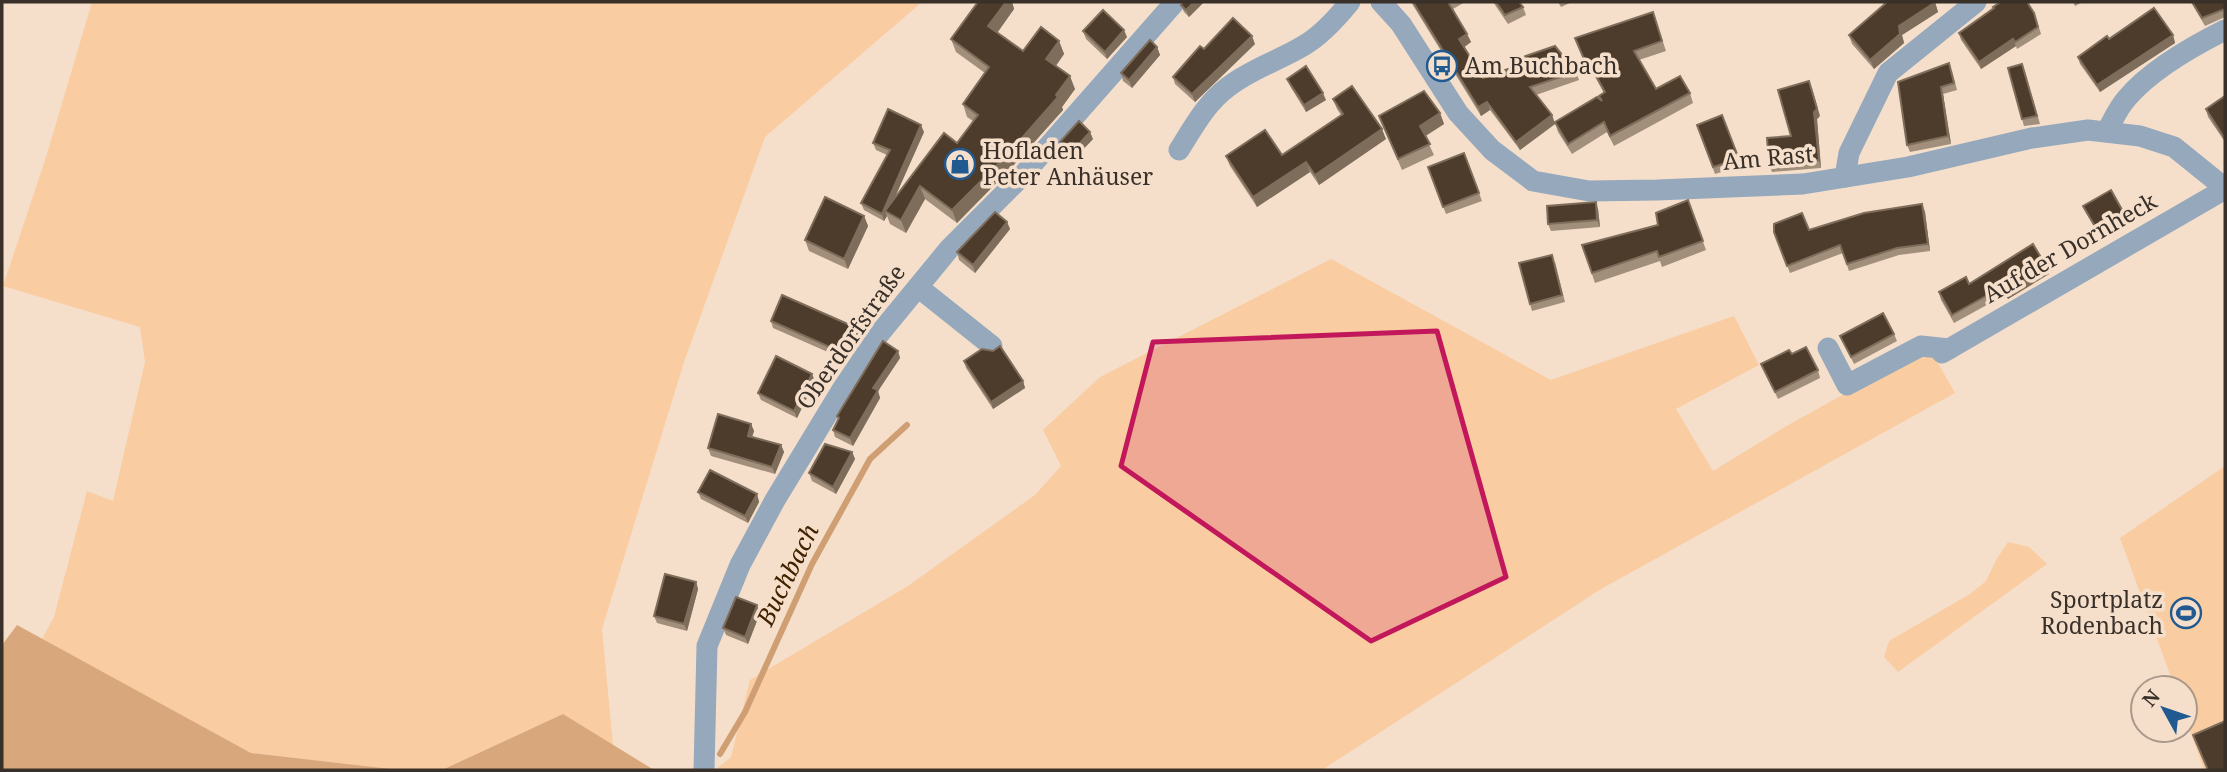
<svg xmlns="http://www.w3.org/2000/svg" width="2227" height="772" font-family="'Noto Serif',serif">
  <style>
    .green { fill: #f9cca2 }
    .forest { fill: #d8a87c }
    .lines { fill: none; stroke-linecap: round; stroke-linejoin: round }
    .stream { stroke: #cf9f73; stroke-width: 6 }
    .minor { stroke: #95a8bc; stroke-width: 21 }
    .wall { fill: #a18e7b }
    .shaded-wall { fill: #7f6d5b }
    .building { fill: #4d3c2b; stroke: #7f6d5b; stroke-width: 2 }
    .marked { fill: #c2185b; fill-opacity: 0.2; stroke: #c2185b; stroke-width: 5; stroke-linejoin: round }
    .labels { text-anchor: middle; stroke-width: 7; stroke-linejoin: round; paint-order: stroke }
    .poi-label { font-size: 23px; fill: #393029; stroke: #f5dfcb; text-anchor: start }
    .street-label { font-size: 23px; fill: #393029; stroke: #f5dfcb }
    .water-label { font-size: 24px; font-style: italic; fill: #412200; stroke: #f5dfcb }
  </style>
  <rect width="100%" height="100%" fill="#f5dfcb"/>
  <g class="green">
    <path d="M92 2H922L765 137 684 362 602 629 613 745 563 714 442 770H400L251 753 42 639 54 617 87 491 113 501 145 362 140 327 3 286 47 154Z"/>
    <path d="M1331 259 1551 380 1734 316 1759 365 1676 409 1713 471 1790 424 1922 351 1934 356 1955 393 1601 589 1322 770H715L731 757 750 680 908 586 1035 495 1061 466 1043 430 1100 377Z"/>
    <path d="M2225 466V770H2204L2185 716V688H2175L2120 538Z"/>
    <path d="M2008 542 2029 547 2047 564 1898 672 1884 657 1889 641 1970 594 1986 581 1996 560Z"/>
  </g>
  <g class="forest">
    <path d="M17 625 251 753 400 770H2V645Z"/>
    <path d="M563 714 654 770H442Z"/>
  </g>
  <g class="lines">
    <path class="stream" d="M720 754 745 712 812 564 870 459 907 425"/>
    <g class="minor">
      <path d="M1381 2 1401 24 1458 113 1492 150 1533 181 1589 191 1657 190 1803 184 1908 167 2032 138 2088 130 2140 136 2174 147 2225 188"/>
      <path d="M2107 131C2113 120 2118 108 2127 98 2150 71 2193 46 2225 30"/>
      <path d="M1179 150C1193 128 1206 103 1228 87 1251 69 1278 61 1303 46 1321 36 1337 18 1350 2"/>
      <path d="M1845 177 1849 153 1888 73 1976 2"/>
      <path d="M918 287 992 346"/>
      <path d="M1828 348 1847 385 1921 346 1949 349"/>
      <path d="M1942 353 2225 189"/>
      <path d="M704 770 707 646 740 565 775 500 843 388 880 333 949 249 1022 176 1175 2"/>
    </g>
  </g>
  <g class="wall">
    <path d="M978 2H1012L1014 9 997 32 1023 51 1059 41 1064 54 1056 66 1075 89 1062 107 1063 110 1012 167 957 223 925 199 906 233 890 224 887 216 884 221 864 210 861 203 887 155 876 150 873 143 924 132 894 199 957 143 973 121 967 117 963 104 985 73 956 52 951 39Z"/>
    <path d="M1183 2H1204L1189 17 1184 12 1181 5Z"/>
    <path d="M1411 2H1465L1453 9 1471 42 1464 47 1483 78 1576 72 1579 80 1536 95 1552 115 1555 124 1520 150 1490 110 1481 116Z"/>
    <path d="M1493 2H1519L1523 7 1526 15 1508 24Z"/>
    <path d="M1558 2H1572L1561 7Z"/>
    <path d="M1883 2H1935L1938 12 1902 35 1904 43 1874 69 1852 44 1849 35 1884 4Z"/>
    <path d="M2073 2H2083L2075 6Z"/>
    <path d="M2191 2H2225V17L2205 26Z"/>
    <path d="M1653 12 1666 51 1639 60 1656 89 1690 93 1693 103 1614 146 1607 132 1572 154 1558 132 1555 122 1601 101 1604 93 1594 75 1590 76 1575 38Z"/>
    <path d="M2037 21 2041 34 2017 49 2016 46 1981 69 1961 40 1959 33Z"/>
    <path d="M1083 31 1127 37 1107 59 1086 39Z"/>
    <path d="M2173 35 2175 43 2100 92 2080 64 2078 57 2109 39Z"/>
    <path d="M1255 44 1195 102 1175 84 1173 77 1204 49Z"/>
    <path d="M1157 47 1160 55 1132 88 1123 81 1121 73Z"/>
    <path d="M1952 71 1957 90 1943 94 1951 144 1910 152 1907 145 1898 82Z"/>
    <path d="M2025 72 2040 124 2024 126 2022 119Z"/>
    <path d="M1287 79 1326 100 1306 112 1290 86Z"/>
    <path d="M2225 96V142L2208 117 2206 109Z"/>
    <path d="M1333 99 1386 139 1319 185 1310 172 1257 207 1230 166 1226 156 1282 155 1341 115 1337 109Z"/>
    <path d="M1440 113 1444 124 1425 136 1434 155 1402 170 1379 116Z"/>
    <path d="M1722 115 1741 166 1715 174 1697 125Z"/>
    <path d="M1820 116 1817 119 1821 168 1772 172 1769 165 1791 136Z"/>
    <path d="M1093 139 1073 160 1063 150 1060 142Z"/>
    <path d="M1464 153 1482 201 1446 214 1428 167Z"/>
    <path d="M1688 200 1706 250 1662 267 1660 261 1595 283 1582 245 1658 225Z"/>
    <path d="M1922 204 1925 212 1930 251 1899 255 1849 271 1843 253 1790 273 1774 232 1809 230Z"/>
    <path d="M2083 206 2126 217 2129 224 2102 240 2086 213Z"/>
    <path d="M1598 209 1600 227 1551 231 1548 224Z"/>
    <path d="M864 216 868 226 848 269 809 251 805 240Z"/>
    <path d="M1007 222 1010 229 975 273 959 260 957 252Z"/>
    <path d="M1555 262 1565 302 1532 311 1530 304Z"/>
    <path d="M2046 266 2049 274 2008 299 2005 295 1954 323 1941 300 1939 292 1969 284Z"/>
    <path d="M771 321 859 329 862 337 846 360 773 328Z"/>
    <path d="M1894 334 1897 341 1854 364 1840 336Z"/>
    <path d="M898 351 900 358 878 391 880 398 853 446 835 437 833 430 838 420 837 416Z"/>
    <path d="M1792 354 1818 370 1820 378 1778 399 1761 364Z"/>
    <path d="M964 361 1023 381 1025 388 993 409 966 368Z"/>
    <path d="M815 381 797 418 761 400 758 393Z"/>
    <path d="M751 424 754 431 752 437 781 445 784 452 775 474 711 456 708 448Z"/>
    <path d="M852 452 855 459 836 494 812 481 809 473Z"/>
    <path d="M698 492 757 494 759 502 748 523 701 499Z"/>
    <path d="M696 582 698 589 687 631 657 623 654 616Z"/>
    <path d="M760 613 748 644 726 635 723 628Z"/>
  </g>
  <g class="shaded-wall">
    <path d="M1006 2H1012L1014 9 993 39 988 26Z"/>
    <path d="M1194 2H1204L1189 17 1186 10Z"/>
    <path d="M1934 2H1935L1938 12 1902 35 1904 43 1874 69 1870 60 1899 26Z"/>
    <path d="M1124 30 1127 37 1107 59 1105 52Z"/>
    <path d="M1467 34 1471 42 1463 48 1459 39Z"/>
    <path d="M2173 35 2175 43 2100 92 2097 85Z"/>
    <path d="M1252 36 1255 44 1195 102 1192 94Z"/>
    <path d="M2013 39 2016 46 1981 69 1979 62Z"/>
    <path d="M1059 41 1064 54 1051 72 1046 59Z"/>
    <path d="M1157 47 1160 55 1132 88 1129 80Z"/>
    <path d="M1070 76 1075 89 1062 107 1063 110 1012 167 957 223 952 210 1056 95Z"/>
    <path d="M1941 87 1943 94 1951 144 1948 136Z"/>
    <path d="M1812 88 1820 116 1817 119 1821 168 1819 160Z"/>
    <path d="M1323 93 1326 100 1306 112 1304 105Z"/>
    <path d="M1487 102 1490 110 1481 116 1478 107Z"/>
    <path d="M1440 113 1444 124 1424 137 1420 126Z"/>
    <path d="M1552 115 1555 124 1520 150 1516 142Z"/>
    <path d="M921 125 924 132 888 213 885 211 887 216 884 221 882 214Z"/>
    <path d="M1382 129 1386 139 1319 185 1315 175Z"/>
    <path d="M1090 132 1093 139 1073 160 1071 153Z"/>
    <path d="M1306 162 1310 172 1257 207 1253 197Z"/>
    <path d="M920 186 925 199 906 233 901 220Z"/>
    <path d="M1596 202 1598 209 1600 227 1597 220Z"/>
    <path d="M1922 204 1925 212 1930 251 1928 244Z"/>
    <path d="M864 216 868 226 848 269 844 259Z"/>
    <path d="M1007 222 1010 229 975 273 973 265Z"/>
    <path d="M2046 266 2049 274 2008 299 2005 292Z"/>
    <path d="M859 329 862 337 846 360 843 353Z"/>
    <path d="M898 351 900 358 878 391 880 398 853 446 850 438 873 388Z"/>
    <path d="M812 374 815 381 797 418 794 411Z"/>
    <path d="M1023 381 1025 388 993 409 991 402Z"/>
    <path d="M751 424 754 431 750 443 748 436Z"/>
    <path d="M781 445 784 452 775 474 772 467Z"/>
    <path d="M852 452 855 459 836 494 833 487Z"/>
    <path d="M757 494 759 502 748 523 745 516Z"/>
    <path d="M696 582 698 589 687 631 684 624Z"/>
    <path d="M757 605 760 613 748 644 745 637Z"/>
  </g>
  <g class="building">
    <path d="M978 2H1006L988 26 1023 51 1041 27 1059 41 1046 59 1070 76 1056 95 1058 97 1008 154 952 210 920 186 901 220 885 211 944 133 957 143 978 115 963 104 989 67 951 39Z"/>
    <path d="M1183 2H1194L1186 10 1181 5Z"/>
    <path d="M1413 2H1448L1467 34 1459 39 1483 78 1522 64 1520 58 1555 46 1576 72 1530 87 1552 115 1516 142 1487 102 1478 107Z"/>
    <path d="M1496 2H1519L1523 7 1505 15Z"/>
    <path d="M1885 2H1934V3L1899 26 1900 34 1870 60 1849 35 1886 3Z"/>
    <path d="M2001 2H2027L2034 13 2038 27 2015 42 2013 39 1979 62 1959 33 1994 8 1993 7Z"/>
    <path d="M2192 2H2225V9L2202 18Z"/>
    <path d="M2154 8 2173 35 2097 85 2078 57 2107 36 2109 39Z"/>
    <path d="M1103 10 1124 30 1105 52 1083 31Z"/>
    <path d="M1653 12 1662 41 1634 51 1656 89 1680 76 1690 93 1610 136 1604 122 1568 144 1555 122 1597 97 1602 101 1599 96 1605 92 1590 65 1587 66 1575 38Z"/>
    <path d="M1233 18 1252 36 1192 94 1173 77 1200 46 1204 49Z"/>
    <path d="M1150 40 1157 47 1129 80 1121 73Z"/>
    <path d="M1949 63 1954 83 1941 87 1948 136 1907 145 1898 82Z"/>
    <path d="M2022 64 2037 116 2022 119 2008 68Z"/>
    <path d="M1306 66 1323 93 1304 105 1287 79Z"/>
    <path d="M1809 81 1817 109 1814 112 1819 160 1769 165 1767 138 1791 136 1778 90Z"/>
    <path d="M1352 86 1382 129 1315 175 1306 162 1253 197 1226 156 1265 130 1282 155 1343 114 1333 99Z"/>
    <path d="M1424 91 1440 113 1420 126 1430 144 1398 159 1379 116Z"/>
    <path d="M2225 96V139L2206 109Z"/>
    <path d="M888 109 921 125 882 214 861 203 890 150 873 143Z"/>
    <path d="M1722 115 1739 159 1713 167 1697 125Z"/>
    <path d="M1079 121 1090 132 1071 153 1060 142Z"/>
    <path d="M1464 153 1479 193 1443 207 1428 167Z"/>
    <path d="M2111 190 2126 217 2099 233 2083 206Z"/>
    <path d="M825 197 864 216 844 259 805 240Z"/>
    <path d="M1688 200 1703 241 1659 257 1657 251 1592 273 1582 245 1658 225 1656 213Z"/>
    <path d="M1596 202 1597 220 1548 224 1547 206Z"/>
    <path d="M1922 204 1928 244 1897 248 1847 264 1840 245 1787 266 1774 232V224L1802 213 1809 230 1864 213Z"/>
    <path d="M995 212 1007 222 973 265 957 252Z"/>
    <path d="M2033 244 2046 266 2005 292 2002 287 1952 315 1939 292 1966 277 1969 284Z"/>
    <path d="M1552 255 1562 295 1530 304 1519 263Z"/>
    <path d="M782 295 859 329 843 353 771 321Z"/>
    <path d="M1883 313 1894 334 1851 357 1840 336Z"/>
    <path d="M883 341 898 351 873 388 878 390 850 438 833 430 839 418 837 416Z"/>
    <path d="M1000 346 1023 381 991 402 964 361 982 349 993 351Z"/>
    <path d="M1806 347 1818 370 1775 392 1761 364 1789 350 1792 354Z"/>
    <path d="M776 356 812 374 794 411 758 393Z"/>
    <path d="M718 414 751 424 748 436 781 445 772 467 708 448Z"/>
    <path d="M825 444 852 452 833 487 809 473Z"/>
    <path d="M710 470 757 494 745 516 698 492Z"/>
    <path d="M665 574 696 582 684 624 654 616Z"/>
    <path d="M736 597 757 605 745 637 723 628Z"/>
    <path d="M2225 721V770H2208L2193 735Z"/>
  </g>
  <path class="marked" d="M1437 331 1506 577 1371 641 1121 466 1153 342Z"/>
  <defs>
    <g id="bus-ring" transform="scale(1.575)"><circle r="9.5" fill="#f5dfcb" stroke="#205a91" stroke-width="1.5"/><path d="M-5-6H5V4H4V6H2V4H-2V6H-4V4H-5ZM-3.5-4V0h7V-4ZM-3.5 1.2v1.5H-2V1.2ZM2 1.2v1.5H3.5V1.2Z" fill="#205a91"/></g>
    <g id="shop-ring" transform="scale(1.575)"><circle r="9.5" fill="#f5dfcb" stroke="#205a91" stroke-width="1.5"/><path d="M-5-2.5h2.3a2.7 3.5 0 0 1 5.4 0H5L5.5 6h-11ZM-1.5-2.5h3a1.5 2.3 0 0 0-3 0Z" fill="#205a91"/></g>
    <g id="stadium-ring" transform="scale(1.575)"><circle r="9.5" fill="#f5dfcb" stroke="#205a91" stroke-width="1.5"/><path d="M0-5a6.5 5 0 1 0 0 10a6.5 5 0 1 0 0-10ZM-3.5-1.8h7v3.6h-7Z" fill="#205a91"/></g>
  </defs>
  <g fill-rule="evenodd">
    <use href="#bus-ring" x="1442" y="66"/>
    <use href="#shop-ring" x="960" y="164"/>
    <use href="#stadium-ring" x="2186" y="613"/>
  </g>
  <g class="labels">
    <g class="poi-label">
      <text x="1465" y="74">Am Buchbach</text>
      <text x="983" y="159">Hofladen<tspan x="983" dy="26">Peter Anhäuser</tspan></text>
      <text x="2163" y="608" text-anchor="end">Sportplatz<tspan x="2163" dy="26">Rodenbach</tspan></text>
    </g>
    <g class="street-label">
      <text transform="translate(1768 158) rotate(-5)" y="8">Am Rast</text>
      <text transform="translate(2070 248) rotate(-30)" y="8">Auf der Dornheck</text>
      <text transform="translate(851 337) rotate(-55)" y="8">Oberdorfstraße</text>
    </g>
    <g class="water-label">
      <text transform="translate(788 575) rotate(-64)" y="8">Buchbach</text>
    </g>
  </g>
  <rect width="2227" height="772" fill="none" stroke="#393029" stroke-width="7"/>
  <g transform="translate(2164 709) rotate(310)"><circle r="33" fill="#f5dfcb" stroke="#aa998a" stroke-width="2"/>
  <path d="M0-5L12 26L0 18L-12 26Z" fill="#205a91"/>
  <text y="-10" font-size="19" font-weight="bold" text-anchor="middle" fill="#393029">N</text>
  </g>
</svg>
